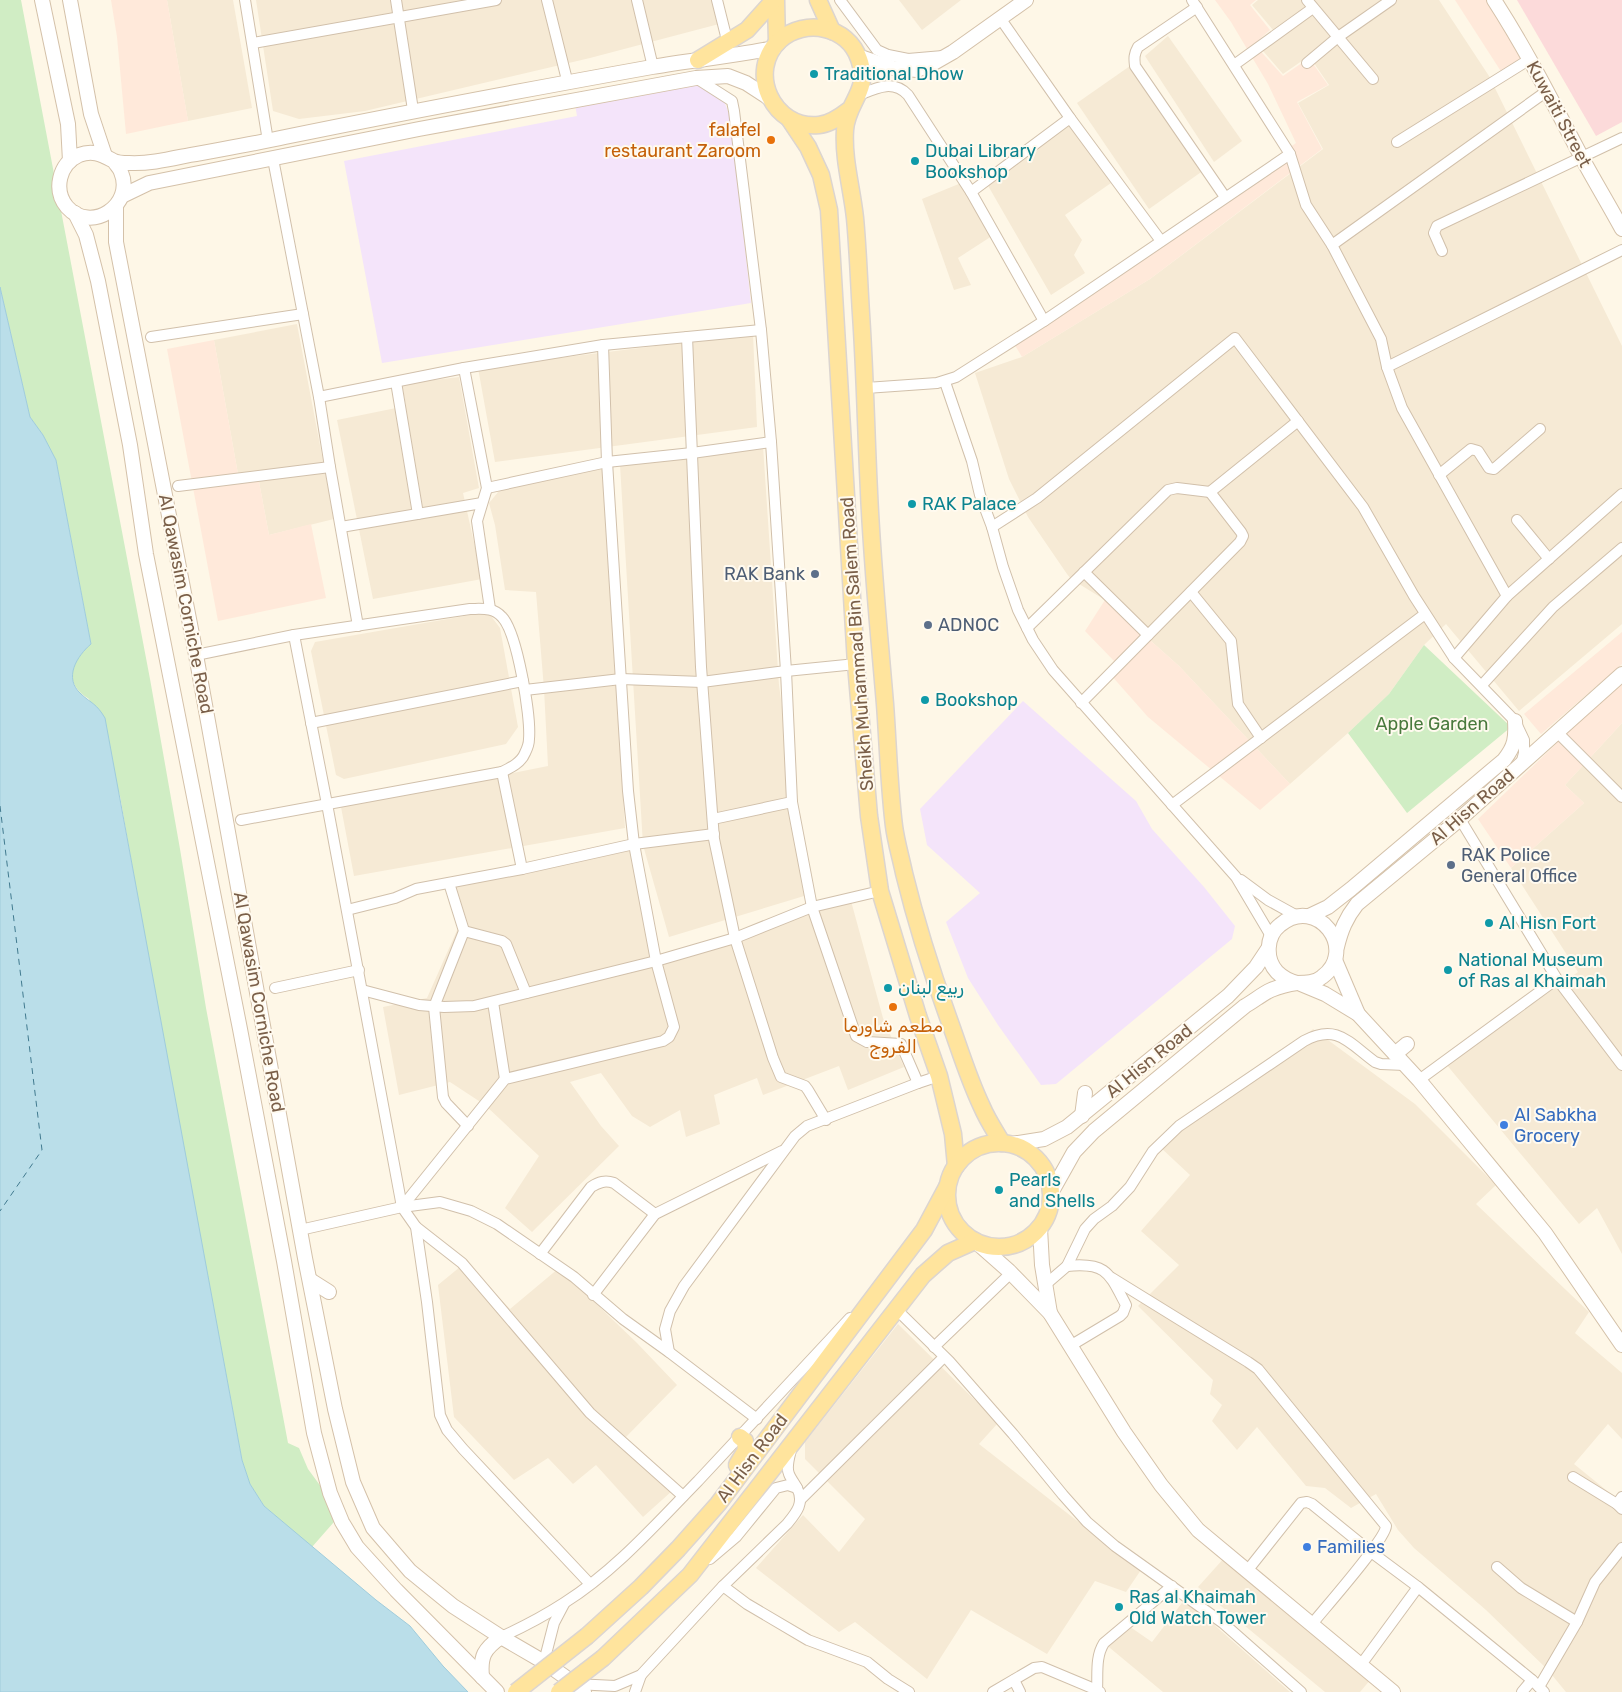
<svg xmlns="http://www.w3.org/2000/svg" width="1622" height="1692" font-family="Rubik,Vazirmatn,sans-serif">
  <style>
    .residential { fill: #f6ead5 }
    .commercial { fill: #ffe9da }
    .education { fill: #f4e4fa }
    .medical { fill: #fcdada }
    .green { fill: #d0edc4 }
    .water { fill: #badee9; stroke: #9fccdc }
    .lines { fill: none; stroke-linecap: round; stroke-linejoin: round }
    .ferry { stroke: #417a8f; stroke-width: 1; stroke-dasharray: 6 5; stroke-linecap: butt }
    .street-casing { stroke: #d1c0ab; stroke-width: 12 }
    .secondary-casing { stroke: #d4c1a9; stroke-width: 16 }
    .primary-casing { stroke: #dcd5d0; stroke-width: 19 }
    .street { stroke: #fff; stroke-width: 10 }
    .secondary { stroke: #fff; stroke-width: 14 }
    .primary { stroke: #ffe49d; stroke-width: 16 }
    .primary-bridge-casing { stroke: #dcd5d0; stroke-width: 19; stroke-linecap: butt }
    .primary-bridge { stroke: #ffe49d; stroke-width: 16 }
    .culture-dot { fill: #0f9aa8; stroke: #fffaef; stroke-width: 2 }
    .food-dot { fill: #e8710a; stroke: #fffaef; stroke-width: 2 }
    .service-dot { fill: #5c6f8a; stroke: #fffaef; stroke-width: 2 }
    .shop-dot { fill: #3f7fe0; stroke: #fffaef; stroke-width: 2 }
    .labels { text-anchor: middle; stroke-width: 4; stroke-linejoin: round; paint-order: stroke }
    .culture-label { font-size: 18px; fill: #0d838f; stroke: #fffaef; text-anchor: start }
    .street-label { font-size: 18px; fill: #7a5f49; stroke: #fffaef }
    .food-label { font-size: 18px; fill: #c56008; stroke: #fffaef; text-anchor: end }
    .service-label { font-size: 18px; fill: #4e5e75; stroke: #fffaef; text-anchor: start }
    .park-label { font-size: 18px; fill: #497a3d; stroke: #fffaef }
    .shop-label { font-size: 18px; fill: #366cbe; stroke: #fffaef; text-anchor: start }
  </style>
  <rect width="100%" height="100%" fill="#fef7e7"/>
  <g class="residential">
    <path d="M167 0H233L252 108 188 121Z"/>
    <path d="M256 0H712L719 24 590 58 365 111 299 119 273 111Z"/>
    <path d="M899 0H961L922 30Z"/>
    <path d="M1258 0H1439L1489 76 1622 346V624L1519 711 1446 624 1424 645 1389 694 1348 733 1290 784 1179 666 1105 600 1071 579 1067 574 1028 517 1009 479 975 373 1022 357 1150 279 1323 149 1298 103 1329 85 1309 56 1283 74 1256 43 1273 30 1252 5Z"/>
    <path d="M1168 36 1242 141 1214 162 1145 56Z"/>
    <path d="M1130 66 1204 170 1149 209 1077 103Z"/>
    <path d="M1066 121 1111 183 1065 215 1082 240 1074 255 1085 273 1051 295 983 177 1008 158Z"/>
    <path d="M966 181 995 234 958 258 971 285 954 290 922 199Z"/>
    <path d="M297 324 334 519 269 535 257 471 238 474 214 340Z"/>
    <path d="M753 334 757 427 495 462 478 368Z"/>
    <path d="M459 377 479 488 463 493 482 579 373 599 337 420 406 406 402 384Z"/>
    <path d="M763 446 779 685 794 795 814 893 669 937 643 845 620 465Z"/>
    <path d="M602 469 625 828 354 876 341 807 548 766 544 689 536 592 505 590 495 525 489 503 504 485Z"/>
    <path d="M488 612 500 628 518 727 506 744 344 779 336 775 311 651 315 642Z"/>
    <path d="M1622 723V1254L1597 1208 1579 1224 1446 1064 1578 972 1511 868 1584 803 1565 785Z"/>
    <path d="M630 848 655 963 817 909 851 901 883 1018 904 1067 848 1090 839 1066 763 1095 757 1078 714 1095 720 1124 686 1137 680 1110 650 1127 632 1116 601 1073 570 1082 601 1126 619 1146 532 1232 505 1208 539 1156 485 1105 450 1082 399 1095 383 1007 427 998 462 919 455 884Z"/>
    <path d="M1313 1029 1415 1104 1496 1185 1476 1204 1589 1312 1575 1333 1622 1373V1439L1608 1424 1574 1464 1622 1503V1692H1566L1547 1669 1486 1610 1414 1548 1398 1530 1376 1494 1351 1508 1325 1488 1306 1486 1257 1427 1237 1450 1212 1421 1222 1405 1210 1394 1213 1380 1138 1306 1179 1265 1141 1231 1190 1175 1160 1147 1208 1107 1277 1060Z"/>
    <path d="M466 1262 510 1309 559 1268 637 1343 677 1385 624 1439 672 1491 643 1517 596 1465 573 1484 548 1458 514 1480 454 1417 438 1285Z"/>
    <path d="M898 1324 998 1423 979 1444 1113 1549 1143 1567 1126 1592 1095 1581 1047 1654 971 1610 927 1679 855 1622 839 1632 756 1568 803 1515 839 1552 865 1519 805 1459V1442Z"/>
    <path d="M1225 1557 1371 1679 1360 1692H1325L1198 1587Z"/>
    <path d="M1185 1599 1290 1692H1163L1104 1643 1123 1622 1152 1642Z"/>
  </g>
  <g class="commercial">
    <path d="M111 0H167L188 121 126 134 117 37Z"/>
    <path d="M1215 0H1256L1250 5 1270 30 1254 44 1283 76 1309 58 1328 85 1297 102 1322 149 1150 279 1022 357 1013 342 1296 143 1268 84 1231 22Z"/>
    <path d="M1455 0H1493L1527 57 1502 73Z"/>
    <path d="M214 340 238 474 257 471 269 535 311 524 326 598 218 621 167 349Z"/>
    <path d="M1105 600 1179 666 1290 784 1260 810 1148 717 1110 674 1115 662 1085 631Z"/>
    <path d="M1622 632V664L1541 734 1524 714Z"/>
    <path d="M1622 678V723L1565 785 1584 803 1511 868 1478 819 1555 745 1596 699Z"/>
  </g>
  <g class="education">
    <path d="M698 83 724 101 731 119 751 303 382 363 344 161 577 116 575 104Z"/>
    <path d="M1023 701 1136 801 1152 829 1204 887 1235 926 1232 939 1056 1084 1041 1085 998 1025 968 978 946 922 980 893 927 845 920 809Z"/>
  </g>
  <path class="medical" d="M1517 0H1622V122L1596 136Z"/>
  <g class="green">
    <path d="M0 0H21L150 679 180 849 206 1008 288 1443 299 1448 308 1469 341 1514 312 1547 264 1506 250 1484 242 1460 158 1013 120 796 89 699C63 683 70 662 91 644L56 460 43 435 30 417 0 287Z"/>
    <path d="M1424 645 1511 727 1407 813 1348 733 1389 694Z"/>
  </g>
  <path class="water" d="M0 287 30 417 43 435 56 460 91 644C77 656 63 678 81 694 92 704 96 703 105 718L242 1460 250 1484 264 1506 376 1600 410 1626 443 1666 468 1692H0Z"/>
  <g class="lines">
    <path class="ferry" d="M0 806 42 1150 0 1211"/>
    <g class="street-casing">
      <g id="street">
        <path d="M245 0 268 141"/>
        <path d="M396 0 413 110"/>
        <path d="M547 0 568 84"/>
        <path d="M637 0 653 67"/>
        <path d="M717 0 728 44"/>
        <path d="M840 0 877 50 888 55 908 59 943 56"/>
        <path d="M1192 0 1290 154 1306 205 1332 245 1381 339 1387 367 1402 408 1507 596 1454 658"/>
        <path d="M1307 0 1373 79"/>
        <path d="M1197 7 1138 47C1134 54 1134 58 1135 66L1225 197"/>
        <path d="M1000 18 1070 118"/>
        <path d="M253 43 496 0"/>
        <path d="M1307 63 1338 37 1391 0"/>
        <path d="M1234 65 1313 8"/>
        <path d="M696 78 732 101 734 111 761 330 771 442 786 671 792 802 812 907 856 1036 867 1042 901 1044 918 1083"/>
        <path d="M859 95C876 88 893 79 908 95L971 192 1044 321"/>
        <path d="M1397 142 1530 59"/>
        <path d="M273 159 319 397 330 467 358 626"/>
        <path d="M971 192 1070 118 1161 241"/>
        <path d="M1332 245 1547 91"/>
        <path d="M1442 251 1434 233 1437 226 1622 138"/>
        <path d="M151 337 303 314"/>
        <path d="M687 337 701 667 714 839 735 938 773 1058 781 1077 805 1086 808 1090 826 1120"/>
        <path d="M1387 367 1622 250"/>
        <path d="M464 368 487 488 477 521 490 609"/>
        <path d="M396 382 418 514"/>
        <path d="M945 382 972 461 980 495 992 527 1003 567 1018 610 1033 640 1053 670 1236 877 1271 936"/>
        <path d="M866 388 937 383 956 377 1044 321 1290 154"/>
        <path d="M319 397 464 368 603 345 761 330"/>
        <path d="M1439 475 1471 449 1478 451 1489 468 1494 469 1540 429"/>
        <path d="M178 486 330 467"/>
        <path d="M487 488 607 462 692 453 771 442"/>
        <path d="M1517 520 1549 559"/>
        <path d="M341 527 482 503"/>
        <path d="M992 527 1037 498 1235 338 1363 507 1414 596 1454 658 1515 721 1524 740V753L1521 764"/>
        <path d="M1084 572 1148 635"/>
        <path d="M1191 592 1231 641 1238 704 1261 738"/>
        <path d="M1507 596 1622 494"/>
        <path d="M1027 628 1168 490 1177 488 1210 492"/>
        <path d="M294 635 327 804 402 1207 416 1227 427 1302 440 1415 447 1430 463 1449 590 1584"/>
        <path d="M196 655 294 635 470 609C482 609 493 607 502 617 517 632 531 716 529 739 529 743 527 749 525 753 521 763 510 768 502 772L241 820"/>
        <path d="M1482 685 1553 607 1622 548"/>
        <path d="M525 690 621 679 702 682 786 671 856 664"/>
        <path d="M1081 703 1240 542 1243 536 1241 532 1210 492 1298 421"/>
        <path d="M311 723 523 681"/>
        <path d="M1557 732 1622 797"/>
        <path d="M502 772 522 869"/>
        <path d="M1172 805 1425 614"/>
        <path d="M713 819 792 802"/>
        <path d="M1241 880 1268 900 1297 916"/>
        <path d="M449 883 464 931 434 1007 443 1097 446 1103 468 1126"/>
        <path d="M347 910 395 898 416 889 522 869 634 844 714 834"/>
        <path d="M464 931 502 941 506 944 526 993"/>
        <path d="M1557 979 1622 1065"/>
        <path d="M275 988 359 970"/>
        <path d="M362 990 419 1005 444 1007 474 1006 656 961 735 938 812 907 880 891"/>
        <path d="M493 1002 505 1079"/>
        <path d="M1419 1080 1557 979 1460 819"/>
        <path d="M402 1207 505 1079 663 1041 669 1037 674 1027 656 961 634 844 628 791 607 462 603 345"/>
        <path d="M416 1227 462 1263 590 1413 683 1496"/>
        <path d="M300 1230 402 1207 440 1202 471 1211 497 1224 574 1277 623 1319 669 1352 757 1419"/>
        <path d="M540 1254 591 1187C599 1182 605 1180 614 1183L655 1214"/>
        <path d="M1067 1266C1107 1262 1109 1273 1126 1305L1123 1313 1120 1316 1070 1346"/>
        <path d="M1112 1278 1248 1362 1258 1369 1386 1526C1386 1539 1324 1609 1312 1624"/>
        <path d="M1045 1285 1067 1266 1085 1229 1094 1219 1112 1206 1130 1187 1153 1151 1179 1126 1304 1041C1337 1023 1349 1043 1375 1062L1381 1064 1405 1065"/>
        <path d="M593 1295 655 1214 782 1151"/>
        <path d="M896 1309 949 1361 1013 1434 1063 1495 1087 1522 1115 1546 1223 1623 1301 1692"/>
        <path d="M934 1347 1011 1273"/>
        <path d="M669 1352 665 1329 670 1311 684 1286 795 1136 807 1126 918 1083 939 1076"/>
        <path d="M1573 1477 1617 1504"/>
        <path d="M1622 1497 1617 1504 1622 1509"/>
        <path d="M800 1500 944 1357"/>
        <path d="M710 1559 736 1537 776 1488 788 1485 797 1488"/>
        <path d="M1497 1567 1521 1588 1577 1622"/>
        <path d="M1247 1571 1301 1503 1307 1502 1312 1504 1371 1552 1418 1587 1532 1680 1544 1692"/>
        <path d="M723 1586 747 1604 808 1640 867 1662 888 1679 909 1692"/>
        <path d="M501 1637C523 1627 544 1616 564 1603 615 1571 656 1524 698 1481 749 1427 799 1372 850 1318"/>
        <path d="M544 1662 554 1623 564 1604"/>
        <path d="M1360 1666 1418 1587"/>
        <path d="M1014 1680 1020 1692"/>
        <path d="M575 1684 615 1686 641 1675 723 1586 787 1524C796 1513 805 1503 797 1488 795 1484 791 1479 789 1474 786 1467 789 1458 791 1450"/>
        <path d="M1539 1687 1577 1622 1595 1582 1622 1548"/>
        <path d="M635 1692 641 1675"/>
        <path d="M993 1692 1034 1668 1042 1667 1097 1690"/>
        <path d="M1100 1692 1097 1690C1098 1675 1095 1657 1104 1643L1172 1586"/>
        <path d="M1522 1692 1532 1680"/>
      </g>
    </g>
    <g class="secondary-casing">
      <g id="secondary">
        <path d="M42 0 68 124 70 161"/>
        <path d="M70 0 91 114 105 156"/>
        <path d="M1494 0C1527 51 1554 105 1582 158 1595 182 1609 205 1622 229"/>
        <path d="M858 56 893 68 917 70 932 64 953 52 1026 0"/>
        <path d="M114 161C116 165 120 168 121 172 135 205 91 234 67 207 53 190 59 164 79 155 92 150 101 154 112 160 117 163 124 163 129 163 150 164 170 159 190 155 222 149 254 144 285 137 407 112 530 89 652 67 693 60 734 56 774 48"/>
        <path d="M122 196 149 183 419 129 696 78 728 76 746 83 769 98"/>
        <path d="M116 207V242L196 655 305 1258 335 1409 353 1482 373 1528 410 1571 453 1606 501 1637 544 1662 575 1684 584 1692"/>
        <path d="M75 213 86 235 98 281 130 445 146 554 240 1029 284 1261 314 1433 330 1493 342 1522 357 1547 396 1590 497 1692"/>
        <path d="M1309 916 1328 907 1351 889 1504 760C1515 746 1516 738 1515 721"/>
        <path d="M1337 947C1341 930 1346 918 1357 904L1460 819 1622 674"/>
        <path d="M1335 960 1358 1014"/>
        <path d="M1301 984 1325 994 1358 1014 1419 1080 1545 1233 1622 1345"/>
        <path d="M1395 1054 1407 1044"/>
        <path d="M1082 1116 1085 1093"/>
        <path d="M1011 1144 1044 1139 1067 1127 1228 996 1256 967 1268 949"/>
        <path d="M1051 1193 1074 1152 1094 1131 1245 1006C1254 1001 1262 994 1271 990 1278 987 1289 984 1297 983 1306 983 1315 983 1322 977 1359 950 1317 894 1280 925 1266 936 1265 959 1277 972 1283 978 1289 981 1297 983"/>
        <path d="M1040 1228 1042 1265 1050 1313"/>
        <path d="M975 1241 1009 1271 1050 1313 1124 1432 1161 1485 1198 1530 1393 1692"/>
        <path d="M310 1280 329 1292"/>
        <path d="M482 1677C480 1656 484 1649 501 1637"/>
      </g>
    </g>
    <g class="primary-casing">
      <g id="primary">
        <path d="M776 0 777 43"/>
        <path d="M818 0 832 31"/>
        <path d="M698 60 747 30 774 0"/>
        <path d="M849 110C840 117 830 124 819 125 773 130 746 71 780 40 805 18 848 26 859 59 871 91 847 101 845 130 843 159 852 189 855 218 858 250 859 282 861 314 865 373 866 432 869 492 872 562 879 633 885 704 888 744 889 786 894 826 896 842 901 858 904 873 916 922 931 970 948 1017 959 1047 968 1078 982 1107 987 1119 995 1131 1002 1143"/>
        <path d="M790 120 808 147 821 175 829 210 856 664 869 816 880 891 918 1016 939 1076 953 1134 956 1166"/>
        <circle cx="999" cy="1195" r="52"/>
        <path d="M737 1465 746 1450 745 1441 740 1437"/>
        <path d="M587 1636 641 1587 678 1549 718 1504 924 1230 947 1187"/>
        <path d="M603 1658 690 1575 923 1275 948 1253 975 1241"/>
      </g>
    </g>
    <use href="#street" class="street"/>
    <use href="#secondary" class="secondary"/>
    <use href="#primary" class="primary"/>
    <g class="primary-bridge-casing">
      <g id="primary-bridge">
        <path d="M516 1692 587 1636"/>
        <path d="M559 1692 603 1658"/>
      </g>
    </g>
    <use href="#primary-bridge" class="primary-bridge"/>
  </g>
  <g class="culture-dot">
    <circle cx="814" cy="74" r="5"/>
    <circle cx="915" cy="161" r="5"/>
    <circle cx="912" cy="504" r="5"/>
    <circle cx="925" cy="700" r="5"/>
    <circle cx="1489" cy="923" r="5"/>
    <circle cx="1448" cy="970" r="5"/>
    <circle cx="888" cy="988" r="5"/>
    <circle cx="999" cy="1190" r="5"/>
    <circle cx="1119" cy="1607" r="5"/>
  </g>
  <g class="food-dot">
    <circle cx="771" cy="140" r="5"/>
    <circle cx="893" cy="1007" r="5"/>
  </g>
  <g class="service-dot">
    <circle cx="815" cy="574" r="5"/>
    <circle cx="928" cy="625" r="5"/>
    <circle cx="1451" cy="865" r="5"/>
  </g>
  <g class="shop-dot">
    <circle cx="1504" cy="1125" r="5"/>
    <circle cx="1307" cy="1547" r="5"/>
  </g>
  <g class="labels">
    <g class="culture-label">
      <text x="824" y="80">Traditional Dhow</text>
      <text x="925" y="157">Dubai Library<tspan x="925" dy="21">Bookshop</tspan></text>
      <text x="922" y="510">RAK Palace</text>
      <text x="935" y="706">Bookshop</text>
      <text x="1499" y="929">Al Hisn Fort</text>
      <text x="1458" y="966">National Museum<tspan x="1458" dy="21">of Ras al Khaimah</tspan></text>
      <text x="898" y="994">ربيع لبنان</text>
      <text x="1009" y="1186">Pearls<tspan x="1009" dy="21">and Shells</tspan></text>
      <text x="1129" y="1603">Ras al Khaimah<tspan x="1129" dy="21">Old Watch Tower</tspan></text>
    </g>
    <g class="street-label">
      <text transform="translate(1559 114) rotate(62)" y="6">Kuwaiti Street</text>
      <text transform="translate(186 604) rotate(79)" y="6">Al Qawasim Corniche Road</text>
      <text transform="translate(857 644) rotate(-94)" y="6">Sheikh Muhammad Bin Salem Road</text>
      <text transform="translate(1472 807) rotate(-41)" y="6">Al Hisn Road</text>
      <text transform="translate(259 1002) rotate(80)" y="6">Al Qawasim Corniche Road</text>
      <text transform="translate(1149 1061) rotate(-39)" y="6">Al Hisn Road</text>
      <text transform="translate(752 1458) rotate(-53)" y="6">Al Hisn Road</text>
    </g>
    <g class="food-label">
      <text x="761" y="136">falafel<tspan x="761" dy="21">restaurant Zaroom</tspan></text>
      <text x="893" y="1032" text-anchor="middle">مطعم شاورما<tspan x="893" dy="21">الفروج</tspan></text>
    </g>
    <g class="service-label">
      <text x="805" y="580" text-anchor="end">RAK Bank</text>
      <text x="938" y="631">ADNOC</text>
      <text x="1461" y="861">RAK Police<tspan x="1461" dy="21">General Office</tspan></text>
    </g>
    <g class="park-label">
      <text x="1432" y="730">Apple Garden</text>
    </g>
    <g class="shop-label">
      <text x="1514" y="1121">Al Sabkha<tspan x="1514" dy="21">Grocery</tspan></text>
      <text x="1317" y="1553">Families</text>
    </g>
  </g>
</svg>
